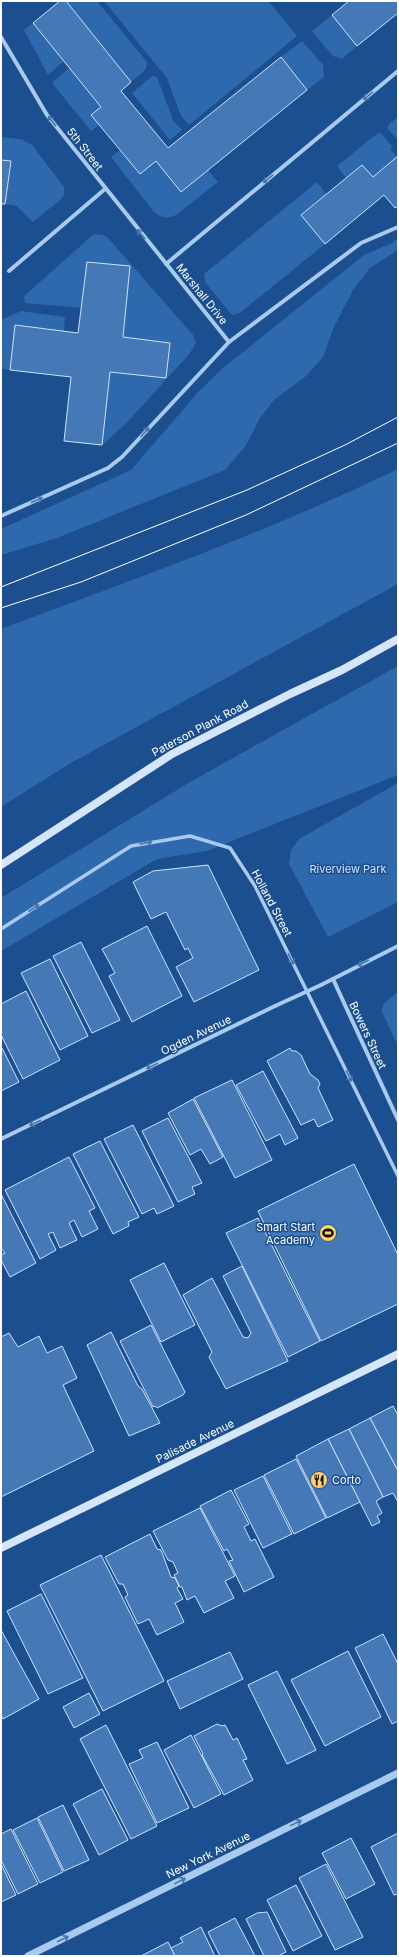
<svg xmlns="http://www.w3.org/2000/svg" width="399" height="1957" font-family="Inter,sans-serif">
  <style>
    .green { fill: #2e69ad }
    .building { fill: #4478b7; stroke: #cfe3fa }
    .lines { fill: none; stroke-linecap: round; stroke-linejoin: round }
    .pedestrian { stroke: #a9c9ee; stroke-width: 3.5 }
    .minor { stroke: #a9c9ee; stroke-width: 4 }
    .tertiary { stroke: #a9c9ee; stroke-width: 7 }
    .secondary { stroke: #d6e6fa; stroke-width: 8 }
    .tram { stroke: #fff; stroke-width: 1 }
    .minor-bridge { stroke: #a9c9ee; stroke-width: 4 }
    .oneway { stroke: #4674ac }
    .labels { text-anchor: middle; stroke-width: 3; stroke-linejoin: round; paint-order: stroke }
    .street-label { font-size: 11px; fill: #fff; stroke: #1b4f8f }
    .park-label { font-size: 11px; fill: #cfe3fa; stroke: #1b4f8f }
    .poi-label { font-size: 11px; fill: #fff; stroke: #1b4f8f; text-anchor: end }
  </style>
  <rect width="100%" height="100%" fill="#1b4f8f"/>
  <g class="green">
    <path d="M66 1H97L147 62 146 69 131 82Z"/>
    <path d="M104 1H268L297 36 189 125 181 116 167 78Z"/>
    <path d="M332 15 357 46 342 59 333 56 312 31Z"/>
    <path d="M33 23 64 61 48 75 24 30Z"/>
    <path d="M302 41 323 65 324 77 307 90 281 57Z"/>
    <path d="M69 68 101 107 91 115 99 125 91 131 52 83Z"/>
    <path d="M152 76 157 77 173 120 182 130 170 140 132 93Z"/>
    <path d="M398 117V140L388 129V125Z"/>
    <path d="M378 133H381L392 146 391 150 397 157 373 177 362 165 346 178 337 166Z"/>
    <path d="M1 137 21 139 32 145 64 187V195L61 199 33 222 17 206 5 204 11 161 1 160Z"/>
    <path d="M120 150 140 174 156 161 208 170 218 182 176 215C167 219 161 218 154 212L111 157Z"/>
    <path d="M317 182 326 194 301 215 325 244 241 312 234 315 231 314 205 282 204 274Z"/>
    <path d="M94 234 104 235 108 238 193 335 196 342C191 355 178 366 169 376 148 399 127 425 102 445L110 372 166 378 170 343 123 337 130 267 87 262 82 308 25 303 24 296Z"/>
    <path d="M398 238V250L370 268 353 290 334 327 323 357 306 376 274 400 260 418 245 447 225 470 57 538 1 555V529L131 470 200 390 222 369 364 255 392 243Z"/>
    <path d="M21 311 65 317 64 331 15 325 10 370 1 369V320Z"/>
    <path d="M398 469V584L69 764 1 807V629C135 579 270 531 398 469Z"/>
    <path d="M398 666V775L207 851 157 859 1 951V898L190 782Z"/>
    <path d="M398 783V902L328 937 289 864 291 850 299 839Z"/>
    <path d="M398 992V1046L382 1012C381 1002 391 998 398 992Z"/>
  </g>
  <g class="building">
    <path d="M60 1H66L131 82 121 91 168 148 281 57 307 90 181 192 156 161 140 174 91 115 101 107 33 23Z"/>
    <path d="M349 1H398V13L357 46 332 15Z"/>
    <path d="M398 156V206L395 208 384 195 325 244 301 215 362 165 373 177Z"/>
    <path d="M1 160 11 161 5 204H1Z"/>
    <path d="M87 262 130 266 123 337 170 343 166 378 110 372 102 445 64 441 71 377 10 370 15 325 78 333Z"/>
    <path d="M208 865 259 970 194 1002 176 967 193 958 188 948 185 950 166 912 151 919 133 882 153 871Z"/>
    <path d="M147 926 182 996 132 1022 109 976 115 973 102 949Z"/>
    <path d="M81 942 120 1020 92 1033 53 956Z"/>
    <path d="M50 959 88 1036 60 1050 21 973Z"/>
    <path d="M26 991 60 1060 23 1079 1 1035V1004Z"/>
    <path d="M1 1046 19 1082 1 1091Z"/>
    <path d="M290 1048 292 1051H296L301 1055 310 1074 318 1080 320 1084 318 1088 333 1120 318 1127 314 1119 301 1125 267 1061Z"/>
    <path d="M263 1071 298 1138 285 1145 280 1134 266 1141 236 1085Z"/>
    <path d="M232 1080 272 1160 235 1178 194 1098Z"/>
    <path d="M193 1099 223 1157 210 1164 201 1149 190 1155 168 1113Z"/>
    <path d="M168 1118 202 1183 192 1187 195 1194 178 1202 142 1131Z"/>
    <path d="M133 1125 174 1206 157 1214 154 1208 142 1214 104 1139Z"/>
    <path d="M100 1141 139 1217 128 1222 129 1226 113 1234 73 1154Z"/>
    <path d="M69 1157 95 1208 89 1211 98 1229 82 1237 74 1220 69 1223 77 1240 60 1248 53 1232 48 1234 56 1250 40 1259 5 1190Z"/>
    <path d="M354 1164 398 1255V1304L321 1341 258 1211Z"/>
    <path d="M1 1194 36 1263 10 1277 1 1260V1255L5 1253 1 1248Z"/>
    <path d="M258 1218 320 1341 288 1357 226 1233Z"/>
    <path d="M164 1263 195 1325 161 1342 130 1280Z"/>
    <path d="M242 1266 288 1361 226 1389 209 1357 212 1352 183 1295 212 1278 243 1337 248 1338 251 1333 223 1276Z"/>
    <path d="M151 1325 185 1392 183 1395 157 1408 155 1406 153 1407 120 1341Z"/>
    <path d="M111 1332 138 1386 142 1389 160 1423 129 1436 87 1345Z"/>
    <path d="M9 1333 18 1347 39 1336 47 1353 62 1346 77 1378 63 1385 94 1451 1 1497V1337Z"/>
    <path d="M393 1406 398 1415V1471L370 1418Z"/>
    <path d="M370 1418 398 1471V1502L393 1493 383 1497 349 1429Z"/>
    <path d="M349 1429 383 1497 376 1501 382 1513 377 1516 380 1522 372 1526 328 1439Z"/>
    <path d="M328 1439 360 1502 327 1518 296 1456Z"/>
    <path d="M296 1459 326 1518 294 1534 264 1475Z"/>
    <path d="M263 1476 292 1534 263 1548 234 1490Z"/>
    <path d="M231 1490 249 1524 244 1527 251 1541 255 1539 274 1577 244 1592 229 1561 233 1560 227 1549 224 1551 200 1506Z"/>
    <path d="M200 1508 235 1576 225 1581 234 1598 204 1613 195 1596 187 1600 182 1587H180L174 1575 178 1573 173 1562 168 1560 153 1531Z"/>
    <path d="M150 1534 157 1549 161 1550 171 1577 175 1578 179 1586 177 1588 183 1599 175 1603 184 1622 157 1635 149 1619 138 1624 125 1597 128 1595 123 1584H119L105 1557Z"/>
    <path d="M101 1555 164 1681 103 1711 40 1585Z"/>
    <path d="M41 1594 83 1678 48 1694 7 1611Z"/>
    <path d="M1 1630 39 1699 3 1719 1 1714Z"/>
    <path d="M383 1634 398 1664V1721L392 1724 355 1648Z"/>
    <path d="M348 1651 381 1717 325 1746 291 1680Z"/>
    <path d="M230 1652 243 1679 180 1709 167 1681Z"/>
    <path d="M277 1671 316 1750 287 1764 248 1685Z"/>
    <path d="M89 1693 100 1714 74 1728 63 1707Z"/>
    <path d="M217 1724 222 1726 225 1725 233 1740 237 1738 247 1759 243 1760 253 1780 224 1795 202 1755 203 1754 194 1736Z"/>
    <path d="M106 1725 157 1826 131 1839 80 1739Z"/>
    <path d="M191 1735 221 1794 194 1808 164 1750Z"/>
    <path d="M157 1742 189 1808 157 1823 129 1764 143 1758 139 1750Z"/>
    <path d="M102 1789 128 1840 99 1855 73 1804Z"/>
    <path d="M63 1805 89 1860 64 1871 38 1817Z"/>
    <path d="M37 1818 63 1872 40 1883 13 1830Z"/>
    <path d="M11 1829 38 1884 18 1894 1 1860V1834Z"/>
    <path d="M398 1833V1894L394 1895 371 1847Z"/>
    <path d="M351 1838 375 1884 346 1899 322 1853Z"/>
    <path d="M1 1864 16 1895 1 1902Z"/>
    <path d="M326 1864 363 1937 335 1950 299 1878Z"/>
    <path d="M296 1885 322 1936 293 1951 267 1900Z"/>
    <path d="M267 1912 286 1952 278 1956H264L246 1919 257 1913Z"/>
    <path d="M235 1918 255 1956H220L208 1932Z"/>
    <path d="M201 1927 215 1956H175L171 1948 183 1942 180 1938Z"/>
    <path d="M168 1942 175 1956H141Z"/>
  </g>
  <g class="lines">
    <path class="pedestrian" d="M1 929 131 846 190 836 230 848 255 886 398 1176"/>
    <g class="minor">
      <path d="M1 37 47 115 229 342 122 457 108 468 1 516"/>
      <path d="M166 264 398 71"/>
      <path d="M9 271 105 189"/>
      <path d="M229 342 361 243 398 227"/>
      <path d="M333 979 398 1120"/>
      <path d="M321 985 398 946"/>
      <path d="M1 1139 275 1006"/>
    </g>
    <path class="tertiary" d="M28 1956 398 1773"/>
    <g class="secondary">
      <path d="M1 865 172 754 290 694 342 670 398 639"/>
      <path d="M1 1548 398 1354"/>
    </g>
    <g class="tram">
      <path d="M1 587 247 490 345 445 398 417"/>
      <path d="M1 608 81 582 246 515 398 443"/>
    </g>
    <path class="minor-bridge" d="M275 1006 321 985"/>
  </g>
  <defs><path id="oneway-shaft" d="M-6 0H5M1.5-3L5.5 0L1.5 3" fill="none" stroke-width="1.6" stroke-linecap="round" stroke-linejoin="round"/></defs>
  <g class="oneway">
    <use href="#oneway-shaft" transform="translate(368 96) rotate(140)"/>
    <use href="#oneway-shaft" transform="translate(52 121) rotate(-128)"/>
    <use href="#oneway-shaft" transform="translate(268 179) rotate(140)"/>
    <use href="#oneway-shaft" transform="translate(141 234) rotate(-129)"/>
    <use href="#oneway-shaft" transform="translate(145 432) rotate(-48)"/>
    <use href="#oneway-shaft" transform="translate(37 500) rotate(-24)"/>
    <use href="#oneway-shaft" transform="translate(146 843) rotate(-10)"/>
    <use href="#oneway-shaft" transform="translate(34 908) rotate(-33)"/>
    <use href="#oneway-shaft" transform="translate(291 959) rotate(63)"/>
    <use href="#oneway-shaft" transform="translate(363 963) rotate(153)"/>
    <use href="#oneway-shaft" transform="translate(152 1066) rotate(154)"/>
    <use href="#oneway-shaft" transform="translate(349 1076) rotate(64)"/>
    <use href="#oneway-shaft" transform="translate(35 1123) rotate(154)"/>
    <use href="#oneway-shaft" transform="translate(296 1823) rotate(-26)"/>
    <use href="#oneway-shaft" transform="translate(180 1881) rotate(-26)"/>
    <use href="#oneway-shaft" transform="translate(63 1939) rotate(-26)"/>
  </g>
  <defs>
    <g id="stadium-disc" transform="scale(0.9)"><circle r="9.5" fill="#ffd166" stroke="#1b4f8f"/><path d="M0-5a6.5 5 0 1 0 0 10a6.5 5 0 1 0 0-10ZM-3.5-1.8h7v3.6h-7Z" fill="#111"/></g>
    <g id="restaurant-disc" transform="scale(0.9)"><circle r="9.5" fill="#ffd166" stroke="#1b4f8f"/><path d="M-5-6h1v4h1v-4h1v4h1v-4h1v5L-1.5 .5V6h-2V.5L-5-1ZM5-6V6H3V1.5H1.5Q1.5-4 5-6Z" fill="#111"/></g>
  </defs>
  <g fill-rule="evenodd">
    <use href="#stadium-disc" x="328" y="1233"/>
    <use href="#restaurant-disc" x="319" y="1480"/>
  </g>
  <g class="labels">
    <g class="street-label">
      <text transform="translate(85 149) rotate(52)" y="4">5th Street</text>
      <text transform="translate(202 294) rotate(51)" y="4">Marshall Drive</text>
      <text transform="translate(200 728) rotate(-28)" y="4">Paterson Plank Road</text>
      <text transform="translate(272 903) rotate(62)" y="4">Holland Street</text>
      <text transform="translate(196 1035) rotate(-26)" y="4">Ogden Avenue</text>
      <text transform="translate(368 1035) rotate(65)" y="4">Bowers Street</text>
      <text transform="translate(195 1441) rotate(-26)" y="4">Palisade Avenue</text>
      <text transform="translate(208 1855) rotate(-26)" y="4">New York Avenue</text>
    </g>
    <g class="park-label">
      <text x="348" y="873">Riverview Park</text>
    </g>
    <g class="poi-label">
      <text x="315" y="1231">Smart Start<tspan x="315" dy="13">Academy</tspan></text>
      <text x="332" y="1484" text-anchor="start">Corto</text>
    </g>
  </g>
  <rect width="399" height="1957" fill="none" stroke="#ffffff" stroke-width="4"/>
</svg>
